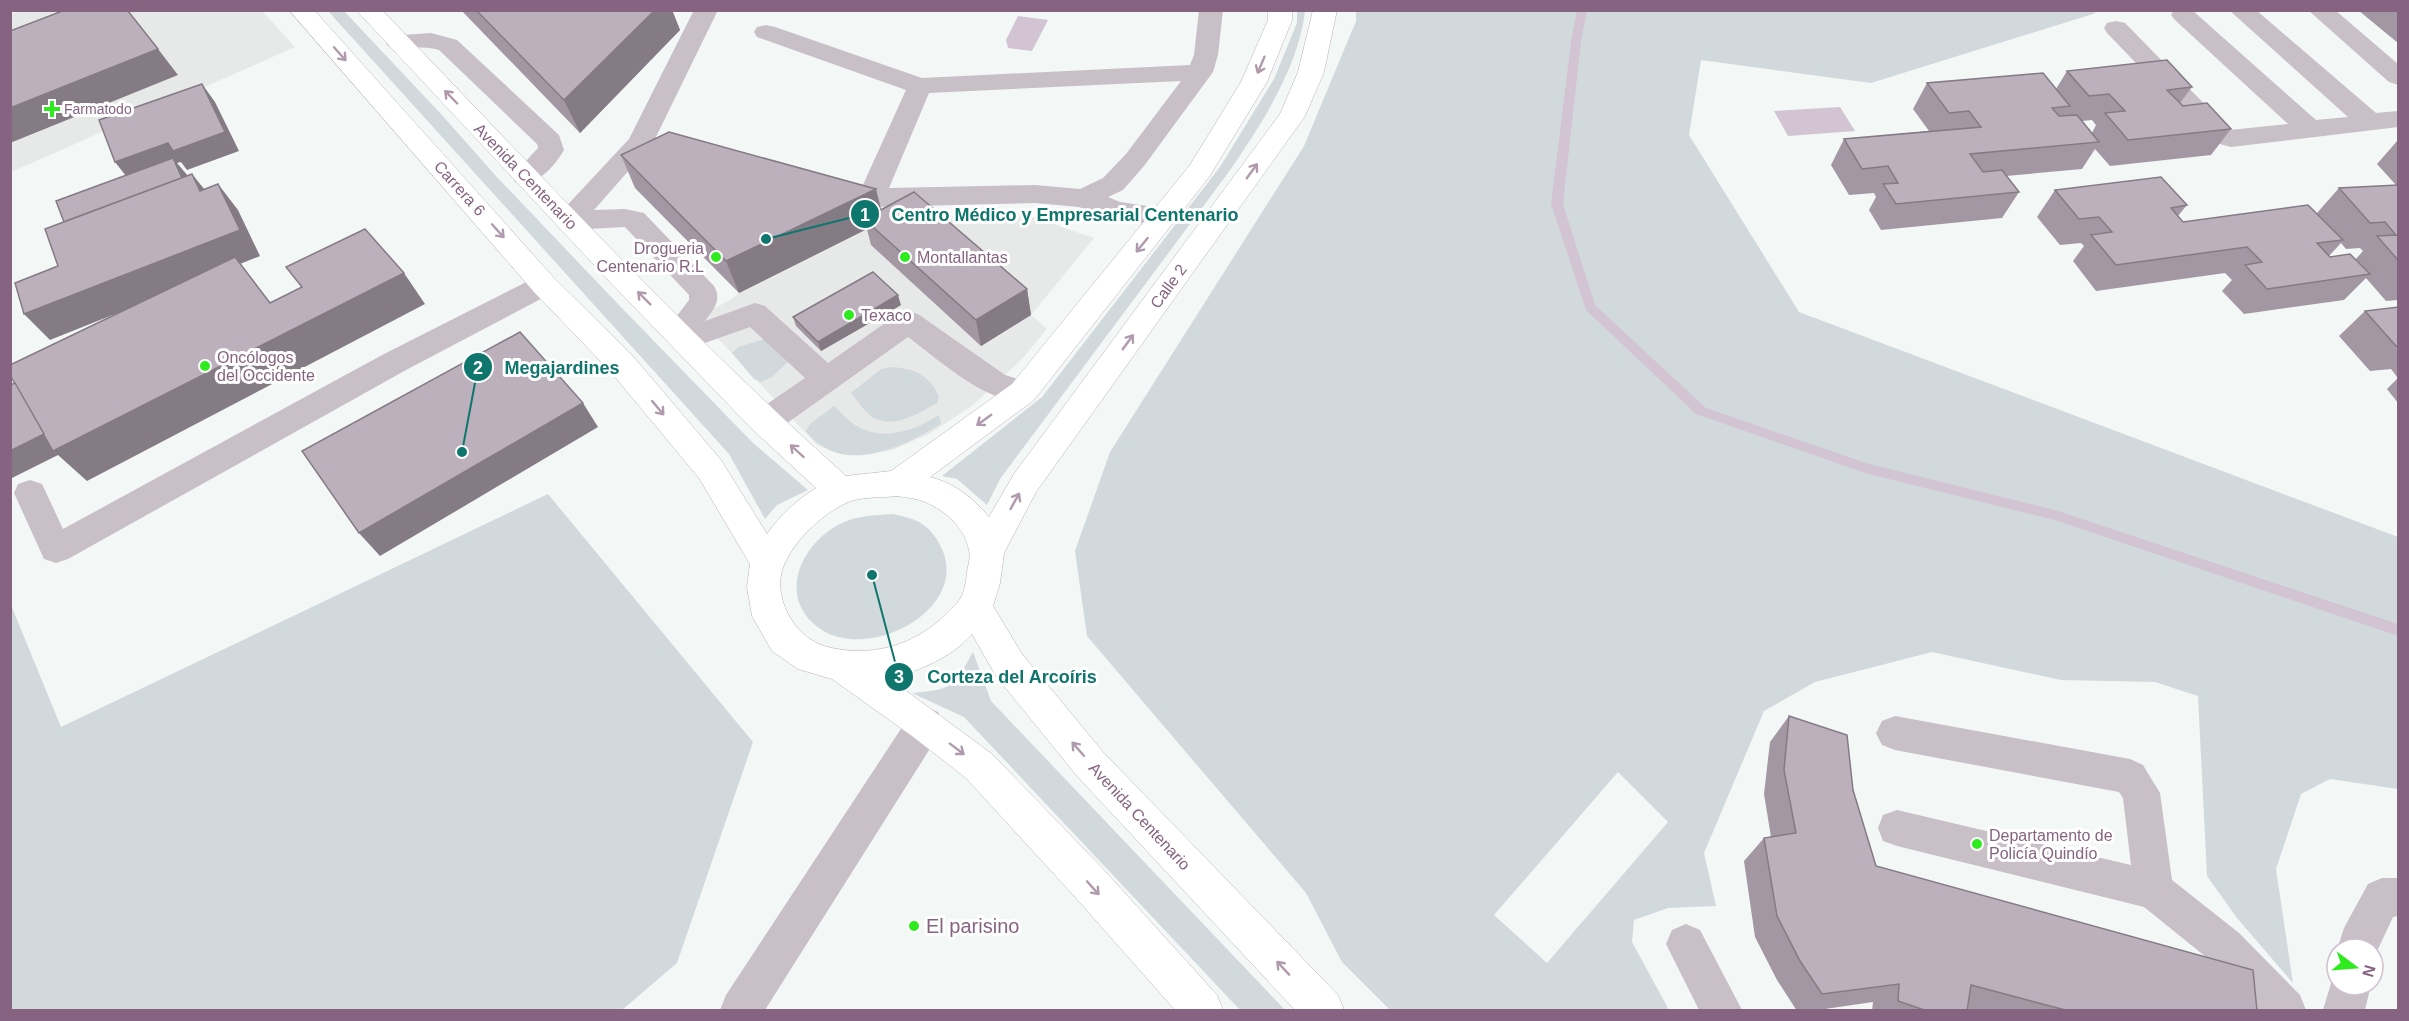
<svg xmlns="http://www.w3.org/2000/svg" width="2409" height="1021" font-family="Arial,sans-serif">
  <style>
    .built { fill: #e7e8e8 }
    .green { fill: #d2d9dc; fill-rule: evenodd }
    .water { fill: #d2c4d2 }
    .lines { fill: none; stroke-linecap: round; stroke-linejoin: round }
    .stream { fill: #d2c4d2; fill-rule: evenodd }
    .major-casing { stroke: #bcb2bb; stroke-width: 1 }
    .minor { fill: #c8bfc7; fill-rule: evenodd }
    .major { fill: #fff; fill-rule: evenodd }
    .wall { fill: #a297a2; fill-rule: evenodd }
    .shaded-wall { fill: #847b84 }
    .building { fill: #bcb0bc; stroke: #847b84; stroke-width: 1.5 }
    .oneway { stroke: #b09aad }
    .poi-dot { fill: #2eeb1f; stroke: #fff; stroke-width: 2 }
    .labels { text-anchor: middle; stroke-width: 6; stroke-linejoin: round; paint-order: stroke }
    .far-poi-label { font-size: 14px; fill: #866481; stroke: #fff; text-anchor: start }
    .street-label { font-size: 16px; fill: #866481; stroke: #fff }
    .poi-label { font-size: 16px; fill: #866481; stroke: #fff; text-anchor: start }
    .near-poi-label { font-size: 20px; fill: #866481; stroke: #fff; text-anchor: start }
    .leader { fill: none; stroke: #0f766e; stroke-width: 2 }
    .callout-dot { fill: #0f766e; stroke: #fff; stroke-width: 2 }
    .mark-label { font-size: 18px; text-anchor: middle; font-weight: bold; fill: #fff }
    .callout-label { font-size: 18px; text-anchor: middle; font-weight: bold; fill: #0f766e; stroke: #fff; stroke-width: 6; stroke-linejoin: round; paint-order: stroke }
  </style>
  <rect width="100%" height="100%" fill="#f3f7f6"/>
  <g class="built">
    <path d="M21 10 262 11 295 47 11 172 10 15Z"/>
    <path d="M1015 211 1094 238 1031 315 1047 329 1021 360 972 406 929 434 892 450 859 455 840 454 816 444 698 317 732 299 739 293 884 221Z"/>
  </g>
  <g class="green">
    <path d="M328 11H344L441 114 496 176 617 303 753 443 808 490 777 505 765 519 729 454Z"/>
    <path d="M1297 11H1305C1299 67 1260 127 1228 173L1000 479 987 505 957 479 942 476 1042 397 1220 167 1274 79 1297 23Z"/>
    <path d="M1356 11 2087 10 2096 13 1871 83 1701 60 1689 135 1799 312 2398 537V789L2330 779 2301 794 2276 869 2293 983 2237 918 2207 876 2198 696 2155 682 2061 680 1932 652 1815 682 1764 711 1704 853 1716 906 1668 908 1634 920 1632 942 1669 1010H1390L1342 962 1306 893 1087 636 1075 551 1110 452 1304 146 1356 21ZM1618 772 1668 822 1547 963 1494 915Z"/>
    <path d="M765 339 788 362 772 377 761 382 754 379 732 353 738 347Z"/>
    <path d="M893 367C915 369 931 376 939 397L937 403C918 413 896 429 874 418 865 413 857 400 851 393L881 369Z"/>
    <path d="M834 406C841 412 847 420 855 425 883 442 914 431 939 415L941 424C902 448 841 477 806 431L810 424Z"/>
    <path d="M548 494 753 742 677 963 622 1010H11V605L61 727Z"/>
    <path d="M893 514C901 516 911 518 919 522 930 528 937 538 942 549 969 610 870 661 822 630 778 601 797 549 836 526 853 516 873 515 893 514Z"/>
    <path d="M973 652 991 701 1285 1010H1240L964 717 912 693C954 689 953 688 973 652Z"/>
  </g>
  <g class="water">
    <path d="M1018 16 1048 20 1032 51 1008 48 1006 40Z"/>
    <path d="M1840 107 1855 131 1788 136 1774 111Z"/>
  </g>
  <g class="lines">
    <path class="stream" d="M1577 10H1587L1581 42 1563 204 1595 305 1706 408 1869 464 2055 510 2398 624V636L2055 520 1868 474 1696 414 1586 310 1551 204 1571 42Z"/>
    <g class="major-casing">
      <path id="major" d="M289 10H314L554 278 632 355 721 460 767 534C780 515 797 500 816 488L754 431 610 282 356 10H382C534 168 683 330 846 476L891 471 1012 384 1190 165 1241 82 1268 20V10H1292V20L1267 82 1209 177 1034 400 930 477C956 484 973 498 989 517L1014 474 1280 114 1298 72 1313 10H1337L1324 72 1305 116 1036 492 1004 553 1000 583 993 606 1022 654 1103 752 1338 995 1344 1010H1295L1077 776 996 676 972 634C950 659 921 669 890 679L992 754 1104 870 1217 995 1223 1010H1175L1076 898 966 778 912 736 832 679 798 669 772 651 752 616 747 587 750 564 699 478 610 371 534 292ZM898 496C907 498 917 498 925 502 945 510 965 528 969 550 971 557 968 565 967 572 966 581 965 591 960 599 958 603 952 608 948 612 916 646 869 659 824 646 793 636 771 595 784 565 795 539 821 516 844 504 858 496 882 498 898 496Z"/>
    </g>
    <g class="minor">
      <path d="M694 10H718L653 143 594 210 625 209 644 213 714 286C722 300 714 309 705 321L755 303 765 306 828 363 898 314 908 311 918 314 1005 375 1034 384 1038 392 1034 400C995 412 938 359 908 337L776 431 765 434 754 431 749 422 754 413 805 378 750 327 685 350 674 347 664 333 689 300V295L625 227 569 230 559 228 555 221 559 214 629 139Z"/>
      <path d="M1199 10H1223L1218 55 1213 72 1144 166 1123 190 1108 197 1120 202 1174 210 1178 217 1174 224 1164 226 1116 220 1079 207 1035 203 871 207 842 199 838 193 842 187 852 184 862 187 906 90 757 37 754 32 757 27 766 25 775 27 922 78 1190 65 1194 55ZM1181 81 1126 154 1103 178 1080 189 1035 185 889 188 929 93Z"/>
      <path d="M2174 10H2192L2316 120 2348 117 2229 10H2256L2376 113 2398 111V127L2231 147 2212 142 2107 33 2104 28 2107 23 2116 21 2125 23 2230 130 2288 124 2175 20 2171 15Z"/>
      <path d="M2308 10H2335L2398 64V85L2389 82Z"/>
      <path d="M431 33 457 40 559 135 564 150C554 167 536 188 515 182L512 176 538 148 537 144 439 50C423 45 405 50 388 46L385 41 388 36Z"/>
      <path d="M544 275 554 278 558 285 554 292 406 370 68 559 56 563 44 559 14 493 18 484 30 480 42 484 63 529 384 354 534 278Z"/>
      <path d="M925 707 938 712 943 724 938 736 765 1010H720L726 995 912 712Z"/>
      <path d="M1895 716 2130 759 2143 765 2160 793 2172 880 2239 933 2300 995 2306 1010H2257L2211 961 2144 907 1897 846 1883 841 1878 828 1883 815 1897 810 2131 865 2123 798 2119 792 1895 750 1882 745 1876 733 1882 721Z"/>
      <path d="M2382 878H2398V916L2393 917 2373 960V949L2337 950 2344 928 2368 884Z"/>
      <path d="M1686 924 1700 930 1742 1010H1699L1666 944 1672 930Z"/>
      <path d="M2335 970H2337V985H2371L2365 1010H2323Z"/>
    </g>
    <use href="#major" class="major"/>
  </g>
  <g class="wall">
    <path d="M461 10H672L680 30 580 133Z"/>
    <path d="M2358 10H2398V43Z"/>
    <path d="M2067 71 2192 87 2180 103 2183 106 2231 129 2211 155 2110 166 2095 149 2082 169 2006 176 2019 192 2002 218 1881 230 1869 210 1876 197 1874 193 1849 195 1831 165 1844 139 1929 131 1913 109 1927 83 2056 89ZM2092 120 2096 125 2092 133 2082 121Z"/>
    <path d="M2398 140V300L2386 301 2366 278 2344 300 2244 314 2222 291 2232 280 2225 273 2096 291 2073 261 2084 246 2081 243 2060 245 2037 217 2055 190 2187 205 2178 216 2183 222 2317 213 2339 188 2396 185 2377 164ZM2341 243 2346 249 2360 248 2363 251 2355 260 2330 257 2329 256Z"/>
    <path d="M621 155 881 210 1027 289 1031 315 981 346 871 245 867 229 739 293 635 188Z"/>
    <path d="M901 305 821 351 796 326 793 317Z"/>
    <path d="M2398 307V378L2391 369 2370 371 2339 336 2365 311Z"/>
    <path d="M2398 378V403L2387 389Z"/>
    <path d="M1789 716 1853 790 1876 866 2257 1011H1872L1873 1002 1811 1011H1797L1777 980 1755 937 1744 861 1764 838 1771 837 1764 794 1770 742Z"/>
  </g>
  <g class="shaded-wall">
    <path d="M655 10H672L680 30 580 133 564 100Z"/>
    <path d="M158 49 178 75 10 143V108Z"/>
    <path d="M202 84 215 102 239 151 187 170 181 162 177 163 188 176 200 205 130 181 115 162 168 143Z"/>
    <path d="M192 174 213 200 200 191Z"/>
    <path d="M218 184 238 210 260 256 240 264 291 330 404 273 425 304 87 481 58 455 10 479V451L270 303 240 264 50 340 24 314Z"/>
    <path d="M876 189 884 221 864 219 867 229 739 293 726 261Z"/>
    <path d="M1027 289 1031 315 981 346 976 320Z"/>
    <path d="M898 295 901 305 821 351 818 342Z"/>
    <path d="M583 403 598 427 380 556 359 533Z"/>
  </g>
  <g class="building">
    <path d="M65 10 128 11 158 49 10 108V31Z"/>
    <path d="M476 10H655L564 100Z"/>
    <path d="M2167 60 2192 87 2167 90 2183 106 2207 103 2231 129 2128 140 2105 113 2125 111 2109 94 2089 96 2067 71Z"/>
    <path d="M2043 73 2070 106 2052 108 2059 116 2077 115 2099 142 1970 154 1983 172 2002 170 2019 192 1896 204 1883 184 1898 183 1888 166 1862 169 1844 139 1981 127 1969 111 1949 113 1927 83Z"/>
    <path d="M202 84 225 132 173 151 168 143 115 162 99 120Z"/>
    <path d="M669 132 876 189 726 261 621 155Z"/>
    <path d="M173 158 182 178 64 222 56 201Z"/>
    <path d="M192 174 200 191 218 184 240 230 24 314 15 283 58 266 45 229Z"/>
    <path d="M2161 177 2187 205 2171 208 2183 222 2308 205 2343 240 2317 243 2330 257 2350 254 2370 274 2267 289 2245 265 2262 262 2247 247 2116 265 2091 235 2112 232 2099 217 2079 219 2055 190Z"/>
    <path d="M2398 185V260L2377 236 2396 235 2385 222 2370 223 2339 188Z"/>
    <path d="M914 192 1027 289 976 320 864 219Z"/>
    <path d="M365 229 404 273 53 451 10 375V365L235 257 270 303 302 287 286 267Z"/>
    <path d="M873 272 898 295 818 342 793 317Z"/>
    <path d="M2398 307V346H2396L2365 311Z"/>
    <path d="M520 332 583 403 359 533 302 451Z"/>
    <path d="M15 383 44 434 10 451V385Z"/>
    <path d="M1789 716 1847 735 1853 790 1876 866 2253 970 2257 1011H2069L1971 985 1967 1011H1927L1898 1001 1899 984 1822 994 1800 961 1777 916 1764 838 1796 833 1784 770Z"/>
  </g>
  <defs><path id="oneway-shaft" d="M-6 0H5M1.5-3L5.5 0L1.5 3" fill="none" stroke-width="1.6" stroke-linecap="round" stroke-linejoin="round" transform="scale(1.5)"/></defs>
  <g class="oneway">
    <use href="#oneway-shaft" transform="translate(340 54) rotate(48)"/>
    <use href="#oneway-shaft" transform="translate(1261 65) rotate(113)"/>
    <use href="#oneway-shaft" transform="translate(451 97) rotate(-134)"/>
    <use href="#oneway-shaft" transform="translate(1252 171) rotate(-54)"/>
    <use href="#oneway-shaft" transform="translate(498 231) rotate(48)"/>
    <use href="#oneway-shaft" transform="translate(1142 245) rotate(129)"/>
    <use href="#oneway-shaft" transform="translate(644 298) rotate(-135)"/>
    <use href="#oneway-shaft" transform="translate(1128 342) rotate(-54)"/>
    <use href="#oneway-shaft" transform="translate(658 408) rotate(50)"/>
    <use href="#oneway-shaft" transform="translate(984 420) rotate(144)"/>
    <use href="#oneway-shaft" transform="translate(797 451) rotate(-138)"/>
    <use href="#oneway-shaft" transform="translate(1015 501) rotate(-61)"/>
    <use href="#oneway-shaft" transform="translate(957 749) rotate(37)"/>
    <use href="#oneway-shaft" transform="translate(1078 749) rotate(-131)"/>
    <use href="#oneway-shaft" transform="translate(1093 888) rotate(48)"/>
    <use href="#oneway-shaft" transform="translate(1283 968) rotate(-133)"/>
  </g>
  <g class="poi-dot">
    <path d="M49 100h6v6h6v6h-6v6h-6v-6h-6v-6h6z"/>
    <circle cx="716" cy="257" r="6"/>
    <circle cx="905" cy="257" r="6"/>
    <circle cx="849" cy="315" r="6"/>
    <circle cx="205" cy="366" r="6"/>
    <circle cx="1977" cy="844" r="6"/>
    <circle cx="914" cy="926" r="6"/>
  </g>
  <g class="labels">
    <g class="far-poi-label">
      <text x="64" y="114">Farmatodo</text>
    </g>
    <g class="street-label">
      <text transform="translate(526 176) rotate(46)" y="6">Avenida Centenario</text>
      <text transform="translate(460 188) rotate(48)" y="6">Carrera 6</text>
      <text transform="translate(1168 286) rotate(-54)" y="6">Calle 2</text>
      <text transform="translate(1140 816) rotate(47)" y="6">Avenida Centenario</text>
    </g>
    <g class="poi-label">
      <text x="704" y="254" text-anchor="end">Drogueria<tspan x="704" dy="18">Centenario R.L</tspan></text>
      <text x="917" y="263">Montallantas</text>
      <text x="861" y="321">Texaco</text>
      <text x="217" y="363">Oncólogos<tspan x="217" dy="18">del Occidente</tspan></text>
      <text x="1989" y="841">Departamento de<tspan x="1989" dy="18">Policía Quindío</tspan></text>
    </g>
    <g class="near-poi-label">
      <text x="926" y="933">El parisino</text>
    </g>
  </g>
  <path class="leader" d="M766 239L865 214M462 452L478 367M872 575L899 677"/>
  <g class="callout-dot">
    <circle cx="766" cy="239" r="6"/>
    <circle cx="462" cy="452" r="6"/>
    <circle cx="872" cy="575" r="6"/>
    <circle cx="865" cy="214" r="15"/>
    <circle cx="478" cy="367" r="15"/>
    <circle cx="899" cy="677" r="15"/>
  </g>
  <g class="mark-label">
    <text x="865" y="221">1</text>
    <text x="478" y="374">2</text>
    <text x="899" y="683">3</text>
  </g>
  <g class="callout-label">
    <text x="1065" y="221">Centro Médico y Empresarial Centenario</text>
    <text x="562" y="374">Megajardines</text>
    <text x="1012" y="683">Corteza del Arcoíris</text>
  </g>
  <rect width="2409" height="1021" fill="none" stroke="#866481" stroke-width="24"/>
  <g transform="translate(2355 967) rotate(106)"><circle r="28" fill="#ffffff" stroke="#cfc1cd" stroke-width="1.5"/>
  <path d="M0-4.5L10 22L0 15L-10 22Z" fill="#2eeb1f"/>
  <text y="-9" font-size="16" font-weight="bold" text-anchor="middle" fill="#866481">N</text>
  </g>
</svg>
